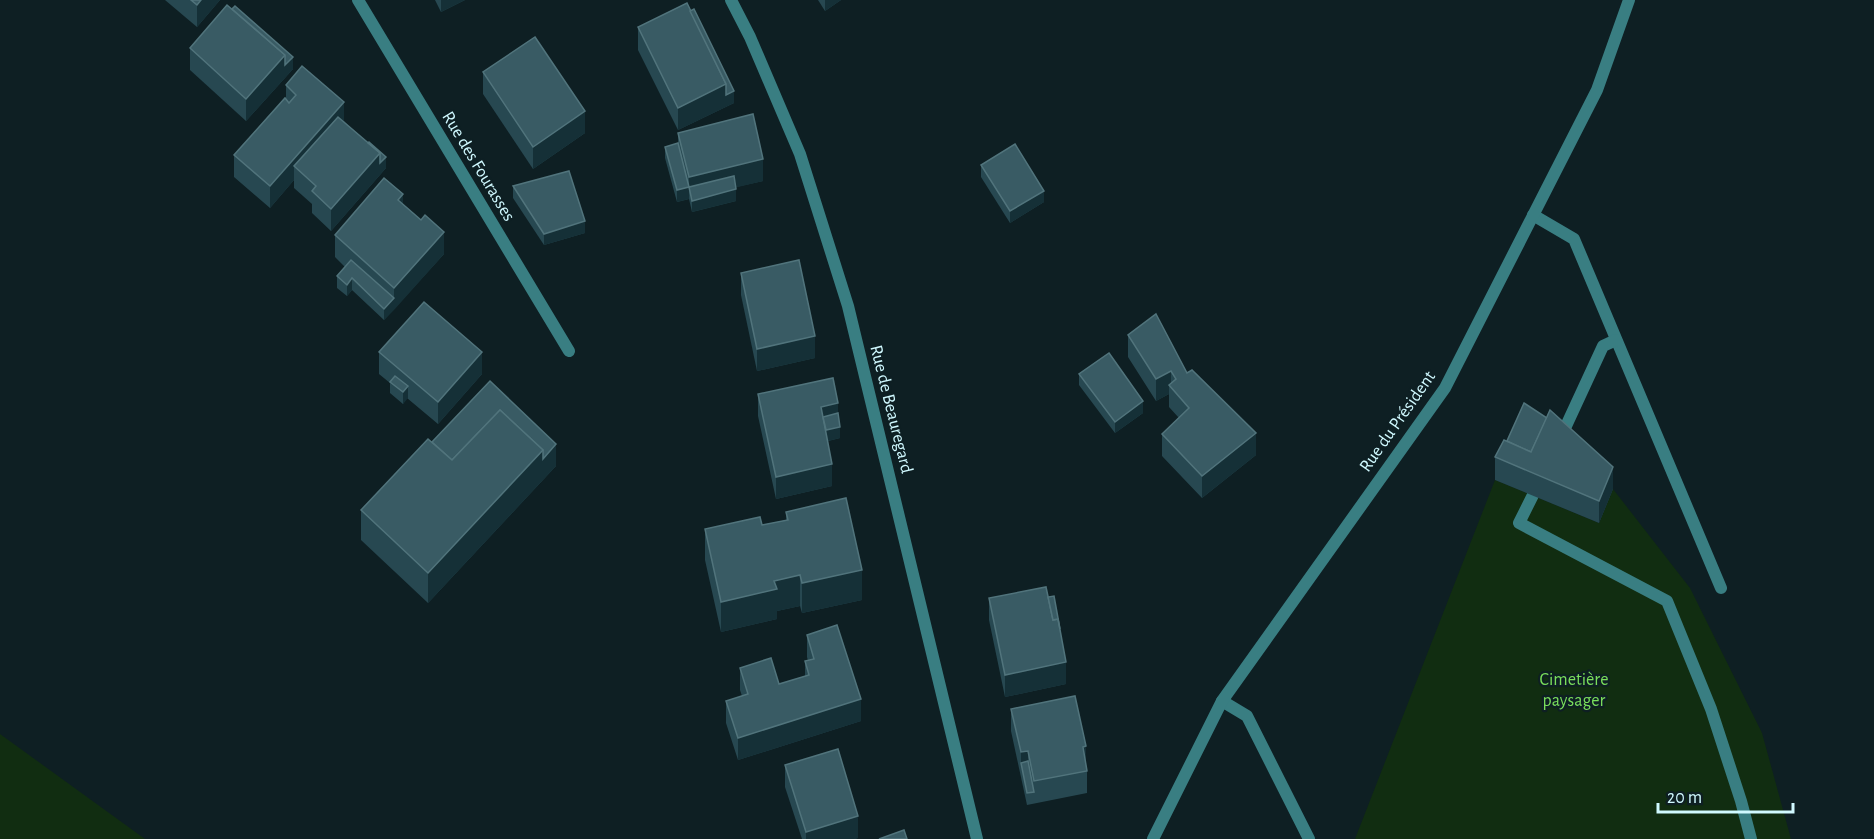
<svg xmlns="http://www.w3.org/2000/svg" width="1874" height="839" font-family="'Alegreya Sans',sans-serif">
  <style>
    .green { fill: #112d11 }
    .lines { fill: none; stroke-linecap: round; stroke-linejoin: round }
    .service { stroke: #397e82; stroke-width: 12 }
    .minor { stroke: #397e82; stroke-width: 12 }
    .wall { fill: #274851 }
    .shaded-wall { fill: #153037 }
    .building { fill: #395b64; stroke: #51747c; stroke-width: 1.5 }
    .labels { text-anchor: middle; stroke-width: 4.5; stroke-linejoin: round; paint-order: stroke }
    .street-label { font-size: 18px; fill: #d0f9ff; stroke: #0e1f23 }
    .park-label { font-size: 18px; fill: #7adf5c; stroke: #0e1f23 }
  </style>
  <rect width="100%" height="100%" fill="#0e1f23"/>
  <g class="green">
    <path d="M1495 480 1599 523 1613 489 1690 588 1762 733 1791 839H1355Z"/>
    <path d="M0 734 145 839H0Z"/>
  </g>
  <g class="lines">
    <g class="service">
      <path d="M1533 215 1574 239 1721 588"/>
      <path d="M1560 439 1603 346 1616 340"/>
      <path d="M1533 495 1519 523 1667 601 1711 709 1741 801 1751 839"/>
      <path d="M1222 701 1247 716 1309 839"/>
    </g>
    <g class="minor">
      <path d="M358 0 569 351"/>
      <path d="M731 0 750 37 800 154 848 306 977 839"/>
      <path d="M1153 839 1222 701 1445 388 1597 90 1629 0"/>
    </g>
  </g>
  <g class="wall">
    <path d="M165 0H220L197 27Z"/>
    <path d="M435 0H465L441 12Z"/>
    <path d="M818 0H841L825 11Z"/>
    <path d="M638 27 734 103 678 130 638 50Z"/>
    <path d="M190 48 293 69 246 121 190 70Z"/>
    <path d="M483 72 585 133 533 169 483 94Z"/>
    <path d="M286 85 344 121 386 168 331 231 312 213V204L294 188V180L270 208 234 177V155L286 99Z"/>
    <path d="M678 133 763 181 736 187V201L692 212 689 199 677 202 665 158V147L678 143Z"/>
    <path d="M981 165 1044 202 1010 223 981 177Z"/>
    <path d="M513 186 585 233 544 245 513 198Z"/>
    <path d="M403 204 444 254 384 320 352 290 347 296 337 288V276L345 267 335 257V235Z"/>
    <path d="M741 273 815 358 757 371 741 295Z"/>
    <path d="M1128 335 1187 373 1256 455 1202 498 1162 456V434L1179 418 1169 407V394L1156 401 1128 357Z"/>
    <path d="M379 352 482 374 438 424 407 398 403 404 390 393V383L379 374Z"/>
    <path d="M1079 374 1143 413 1115 433 1079 385Z"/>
    <path d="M758 394 838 413 840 438 828 441 832 486 776 499 758 416Z"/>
    <path d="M432 442 556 466 428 603 361 540V510Z"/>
    <path d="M1495 457 1613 489 1599 523 1495 480Z"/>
    <path d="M786 512 862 600 802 613 800 606 777 611V619L721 632 705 560V529L762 525 786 520Z"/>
    <path d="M989 598 1066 684 1005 697 989 620Z"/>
    <path d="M807 635 861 721 738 760 726 723V701L742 696 740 690V668L779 684 805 676V661H808L807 657Z"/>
    <path d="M1011 709 1086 764 1087 771V793L1027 805 1011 731Z"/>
    <path d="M785 765 858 838 854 839H802L785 787Z"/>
  </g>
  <g class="shaded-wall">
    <path d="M201 0H220L197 27V5Z"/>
    <path d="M441 0H465L441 12Z"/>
    <path d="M825 0H841L825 11Z"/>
    <path d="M285 55 293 57V69L246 121V99Z"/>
    <path d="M726 84 734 91V103L678 130V108Z"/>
    <path d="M344 102V124L294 166V180L270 208V186Z"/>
    <path d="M585 111V133L533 169V147Z"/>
    <path d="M380 153 386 157V168L331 231V209Z"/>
    <path d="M763 159V181L692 198 689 187V177Z"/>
    <path d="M689 187V199L677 202V190Z"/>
    <path d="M736 189V201L692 212V201Z"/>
    <path d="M1044 191V202L1010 223V211Z"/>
    <path d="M403 194V215L398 200Z"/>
    <path d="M585 221V233L544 245V234Z"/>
    <path d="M444 232V254L394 310V288Z"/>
    <path d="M352 278V290L347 296V285Z"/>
    <path d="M394 298V310L384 320V309Z"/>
    <path d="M815 336V358L757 371V349Z"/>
    <path d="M482 352V374L438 424V402Z"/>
    <path d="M1171 371V387L1169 385V394L1156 401V379Z"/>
    <path d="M408 386V398L403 404V392Z"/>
    <path d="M1143 401V413L1115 433V422Z"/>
    <path d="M838 403V425L821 417V407Z"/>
    <path d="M840 427V438L824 442V430Z"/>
    <path d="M1256 433V455L1202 498V476Z"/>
    <path d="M556 444V466L428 603V573L543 450Z"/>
    <path d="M832 464V486L776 499V477Z"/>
    <path d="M1613 467V489L1599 523V501Z"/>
    <path d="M862 570V600L802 613V583Z"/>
    <path d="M800 575V606L777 611V619L721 632V602L774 581Z"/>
    <path d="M1066 662V684L1005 697V675Z"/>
    <path d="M861 699V721L738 760V738Z"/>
    <path d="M1086 746V768L1083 747Z"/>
    <path d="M1028 751V773L1021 763V752Z"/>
    <path d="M858 816V838L854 839H806V832Z"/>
  </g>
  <g class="building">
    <path d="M191 0H201L197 5Z"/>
    <path d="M687 3 726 84 678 108 638 27Z"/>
    <path d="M227 5 285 55 246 99 190 48Z"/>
    <path d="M235 6 293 57 285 65V55L232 9Z"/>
    <path d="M694 9 734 91 726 95V84L690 11Z"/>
    <path d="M535 37 585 111 533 147 483 72Z"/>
    <path d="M302 66 344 102 270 186 234 155 285 98 289 103 296 95 286 85Z"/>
    <path d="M753 114 763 159 689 177 678 133Z"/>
    <path d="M338 117 380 153 331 209 312 191 316 186 294 166Z"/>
    <path d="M369 142 386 157 380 163V153L368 143Z"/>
    <path d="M678 143 689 187 734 176 736 189 692 201 689 187 677 190 665 147Z"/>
    <path d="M1015 144 1044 191 1010 211 981 165Z"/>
    <path d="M569 171 585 221 544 234 513 186Z"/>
    <path d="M384 178 403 194 398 200 421 220 425 215 444 232 394 288 335 235Z"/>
    <path d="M351 260 394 298 384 309 352 278 347 285 337 276Z"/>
    <path d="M799 260 815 336 757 349 741 273Z"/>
    <path d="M424 302 482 352 438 402 379 352Z"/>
    <path d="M1156 314 1187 373 1192 370 1256 433 1202 476 1162 434 1189 408 1169 385 1176 379 1171 371 1156 379 1128 335Z"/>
    <path d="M1109 353 1143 401 1115 422 1079 374Z"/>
    <path d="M395 376 408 386 403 392 390 382Z"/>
    <path d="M833 378 838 403 821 407 832 464 776 477 758 394Z"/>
    <path d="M490 381 556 444 543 459V450L500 410 452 460 432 442Z"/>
    <path d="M1524 403 1547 418 1531 452 1507 441Z"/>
    <path d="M500 410 543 450 428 573 361 510 428 439 452 460Z"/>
    <path d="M1550 410 1613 467 1599 501 1495 457 1504 440 1531 452Z"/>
    <path d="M838 413 840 427 826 430 823 417Z"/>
    <path d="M846 498 862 570 802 583 800 575 774 581 777 589 721 602 705 529 760 517 762 525 788 520 786 512Z"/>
    <path d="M1046 587 1053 620 1058 619 1066 662 1005 675 989 598Z"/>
    <path d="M1054 596 1060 629 1058 619 1053 620 1048 597Z"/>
    <path d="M837 625 861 699 738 738 726 701 748 694 740 668 771 658 779 684 809 675 805 661 814 659 807 635Z"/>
    <path d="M1075 696 1086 746 1083 747 1087 771 1034 781 1028 751 1021 752 1011 709Z"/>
    <path d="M838 749 858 816 806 832 785 765Z"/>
    <path d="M1028 761 1034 792 1027 793 1021 763Z"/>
    <path d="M904 830 907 839H879Z"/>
  </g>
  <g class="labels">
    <g class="street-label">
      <text transform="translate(479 166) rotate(59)" y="6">Rue des Fourasses</text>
      <text transform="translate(892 409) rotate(76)" y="6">Rue de Beauregard</text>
      <text transform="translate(1397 421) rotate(-55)" y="6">Rue du Président</text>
    </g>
    <g class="park-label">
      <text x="1574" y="685">Cimetière<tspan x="1574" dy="21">paysager</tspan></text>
    </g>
  </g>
  <path d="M1658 803v9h135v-9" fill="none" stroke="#d0f9ff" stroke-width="3"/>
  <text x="1667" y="803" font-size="18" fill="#d0f9ff" stroke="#0e1f23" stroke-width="4.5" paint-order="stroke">20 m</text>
</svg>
